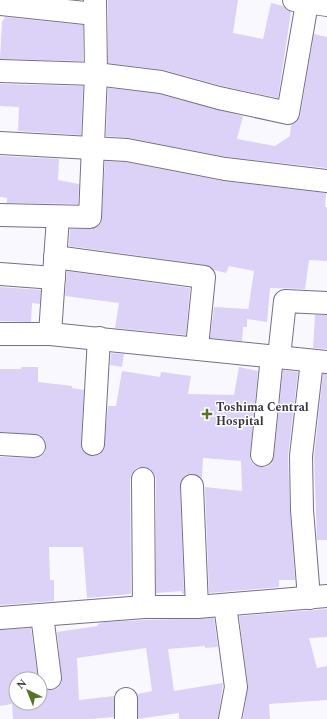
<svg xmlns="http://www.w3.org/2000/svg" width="327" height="719" font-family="Spectral,serif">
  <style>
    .building { fill: #dcd1f7 }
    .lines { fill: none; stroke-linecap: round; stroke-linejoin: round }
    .minor-casing { stroke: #766e89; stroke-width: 24 }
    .minor { stroke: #fff; stroke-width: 22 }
    .poi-dot { fill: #557329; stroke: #fff; stroke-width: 1.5 }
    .labels { text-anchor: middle; stroke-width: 3; stroke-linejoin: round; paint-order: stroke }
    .poi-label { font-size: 12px; font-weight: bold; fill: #36333f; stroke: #fff; text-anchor: start }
  </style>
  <rect width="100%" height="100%" fill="#f9f8fe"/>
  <g class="building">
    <path d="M108 0H238L233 33 263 39 271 3 283 6 291 12 278 98 222 86 164 70 108 63Z"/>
    <path d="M5 17 83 25V61L0 59 2 22Z"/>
    <path d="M314 34 327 37V168L227 157 129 138 106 136 108 88 159 94 243 116 237 139 275 146 290 136 291 125 297 121 300 116Z"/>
    <path d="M0 84 83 86 81 135 18 131 19 107 0 106Z"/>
    <path d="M0 156 59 159 58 180 79 184 78 204 7 203V198L0 197Z"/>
    <path d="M105 161 125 162 223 181 326 193 325 207H327V261L309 260 305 289 270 288 267 322 247 319V327H243L242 341 210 338 214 307 248 309V311L254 271 229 266 226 273 214 270 206 265 69 246 70 229H90L96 228 101 223Z"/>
    <path d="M67 271 190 288 186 335 115 328 119 303 65 296Z"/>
    <path d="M0 287 41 290 40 304 32 303 31 322 0 321Z"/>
    <path d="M315 315H327V349L313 348Z"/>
    <path d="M111 353 124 354 122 367 110 365Z"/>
    <path d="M21 367H38V382L72 386V388L84 390 81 444 82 449 86 454 93 456 99 455 104 450 108 406H116L122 371 160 377 161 372 191 376 188 394 234 395 239 367 258 371 250 454V460L254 465 261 467H267L272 463 274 456 283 370 298 372 288 456 290 510 295 580H279V587L209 593 205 487 242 491 241 461 203 458 202 478 192 474 186 475 181 480 180 486 184 594H182V591L156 593V479L154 473 149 468 143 467 136 468 132 473 130 479 131 594 87 598 83 547H49L50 580H54V601L0 605V457L34 458 40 457 45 453 46 447 45 440 41 435 0 432V369H21Z"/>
    <path d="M323 374H327V540H317L314 457Z"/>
    <path d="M327 609V637L309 638 317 668 327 666V700L269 704 270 719H243L248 686 239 616Z"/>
    <path d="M214 618 218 647 205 648V646L168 649 174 691 223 683 218 719H179V713L138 719 137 694 152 691 146 648 77 658 79 700 114 696V717L90 719H13L12 704 0 706V630L31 628 38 679H16V703H40V685L46 690H52L58 688 62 682 57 632 98 626V624L105 622 144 620Z"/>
  </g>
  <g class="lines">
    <g class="minor-casing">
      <g id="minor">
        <path d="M294 0 327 5"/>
        <path d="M0 4 95 14"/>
        <path d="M0 71 96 74 161 82 219 98 288 113 307 3"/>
        <path d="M0 143 127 150 225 169 327 181"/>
        <path d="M0 215 90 217 96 74 95 0"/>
        <path d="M55 257 204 277 197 347"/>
        <path d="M0 274 54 278"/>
        <path d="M0 334H50L327 362"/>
        <path d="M50 334 58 217"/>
        <path d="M279 357 285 301 327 303"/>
        <path d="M0 444 34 446"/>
        <path d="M93 444 99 338"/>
        <path d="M262 455 272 356"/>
        <path d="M143 479 144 607"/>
        <path d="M192 486 197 607"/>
        <path d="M309 598 302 510 301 456 312 361"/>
        <path d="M225 605 236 687 230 719"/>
        <path d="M42 615 50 678"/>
        <path d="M0 618 144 607H197L327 596"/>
        <path d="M126 699V719"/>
      </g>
    </g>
    <use href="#minor" class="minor"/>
  </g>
  <path class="poi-dot" d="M205 408h4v4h4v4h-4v4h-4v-4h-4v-4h4z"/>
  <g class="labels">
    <g class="poi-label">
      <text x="216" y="411">Toshima Central<tspan x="216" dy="14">Hospital</tspan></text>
    </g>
  </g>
  <g transform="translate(28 691) rotate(317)"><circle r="19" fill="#ffffff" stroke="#afadb2"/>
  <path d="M0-3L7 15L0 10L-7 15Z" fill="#557329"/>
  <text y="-6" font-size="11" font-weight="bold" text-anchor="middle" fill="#36333f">N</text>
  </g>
</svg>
